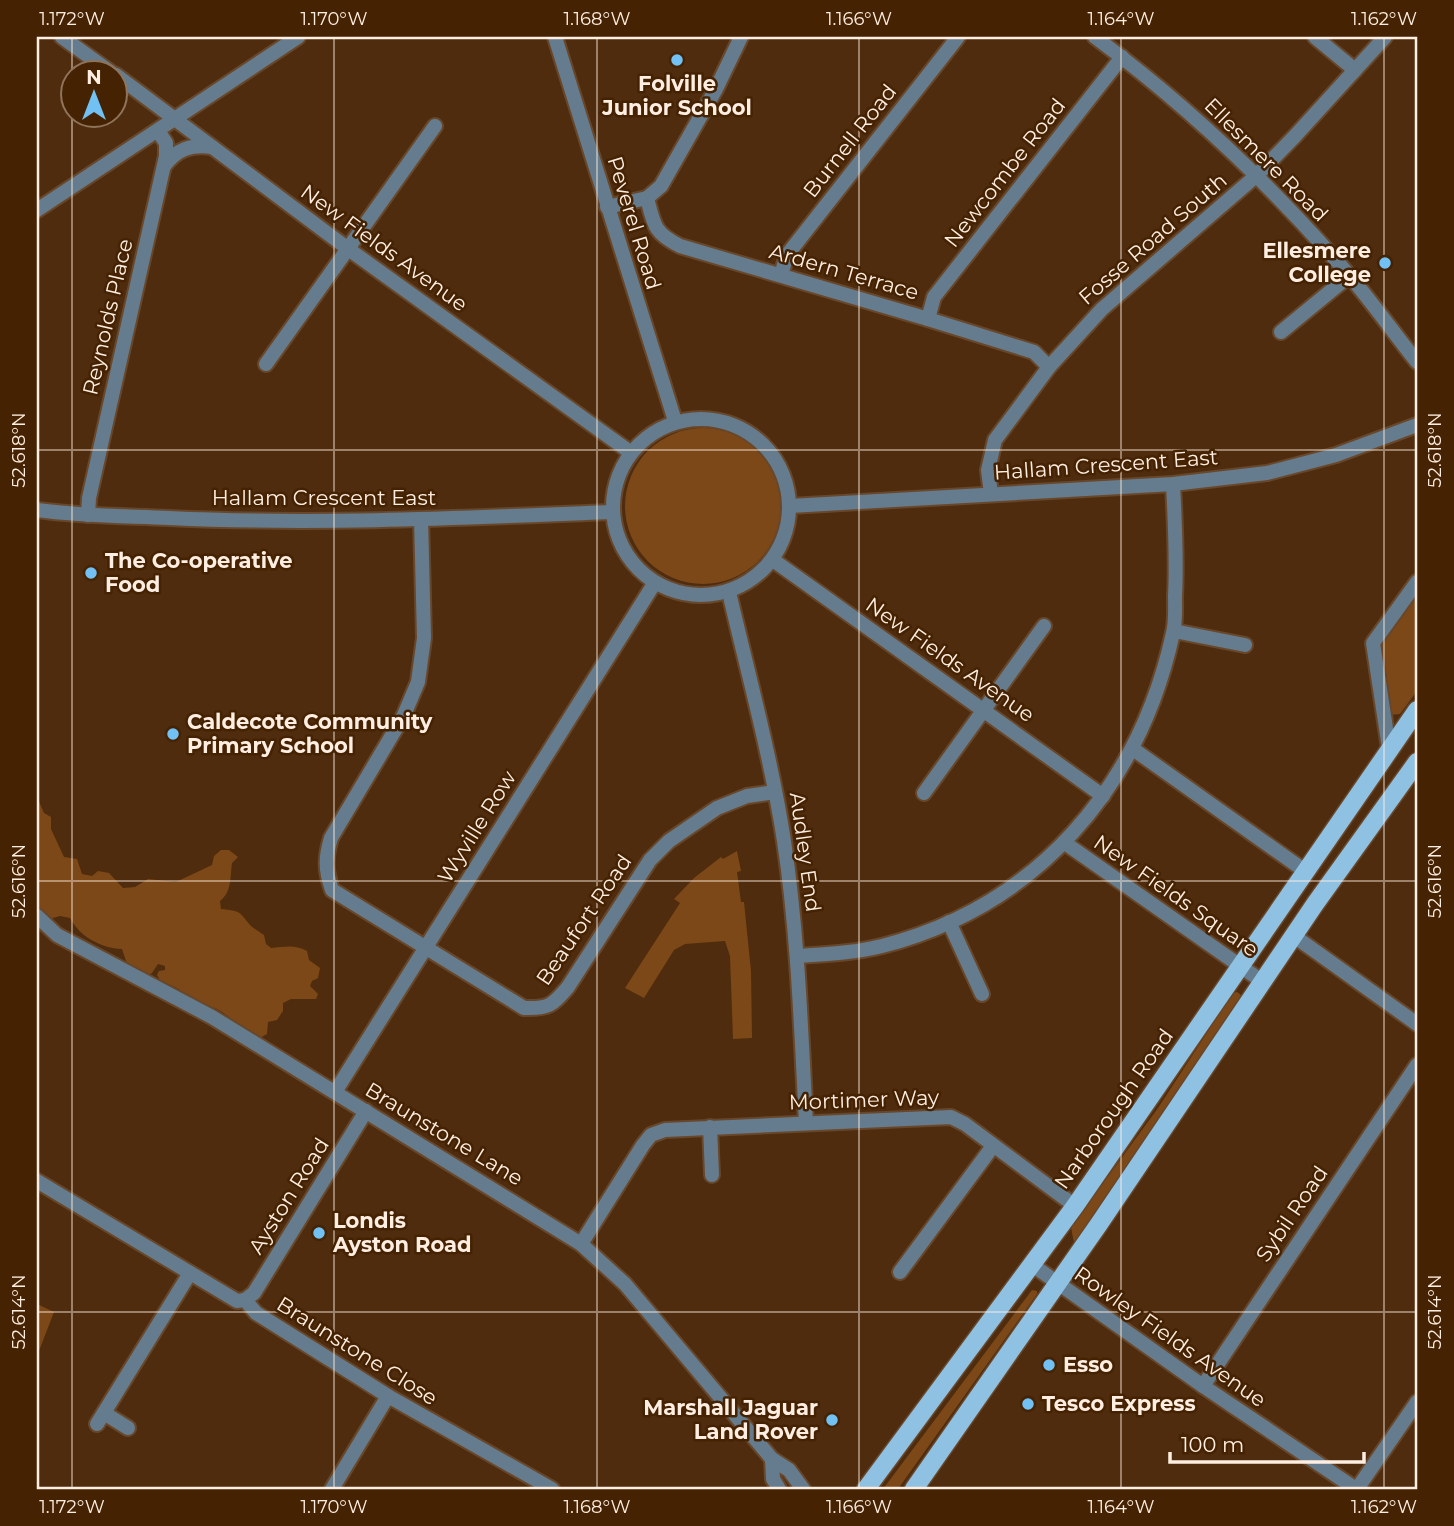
<svg xmlns="http://www.w3.org/2000/svg" width="1454" height="1526" font-family="Montserrat,sans-serif">
  <style>
    .green { fill: #7d4817 }
    .lines { fill: none; stroke-linecap: round; stroke-linejoin: round }
    .minor-casing { stroke: #68472b; stroke-width: 18 }
    .tertiary-casing { stroke: #68472b; stroke-width: 18 }
    .primary-casing { stroke: #68472b; stroke-width: 21 }
    .minor { stroke: #647c8d; stroke-width: 14 }
    .tertiary { stroke: #647c8d; stroke-width: 14 }
    .primary { stroke: #8fc1e3; stroke-width: 18 }
    .ticks { fill: none; stroke: #ffeee1; stroke-width: 2; stroke-opacity: 0.45 }
    .poi-dot { fill: #72c1f5; stroke: #442202; stroke-width: 2.5 }
    .labels { text-anchor: middle; stroke-width: 5; stroke-linejoin: round; paint-order: stroke }
    .poi-label { font-size: 21px; font-weight: bold; fill: #ffeee1; stroke: #442202; text-anchor: start }
    .street-label { font-size: 21px; fill: #ffeee1; stroke: #442202 }
    .neatline { fill: none; stroke: #ffeee1; stroke-width: 2.5 }
    .ticks-label { font-size: 18px; text-anchor: middle; fill: #ffeee1 }
  </style>
  <rect width="100%" height="100%" fill="#4f2c0d"/>
  <g class="green">
    <circle cx="703" cy="506" r="78"/>
    <path d="M1417 593V691L1400 714 1390 715 1381 645Z"/>
    <path d="M37 797 44 813 51 817V829L64 857 77 859 82 874 92 876 98 871 109 873 123 888 135 887 148 879 176 882 212 865 214 856 221 850H229L238 857 232 863C230 877 232 892 220 901L221 909C240 911 239 911 250 925 253 928 260 932 264 935L266 944 271 948C285 947 294 944 307 951L309 960 320 968 318 978 312 981 310 986 318 994 316 999H291L283 1003V1011L277 1020 268 1022 267 1034 256 1040 251 1037 250 1030C238 1027 229 1015 217 1009 205 1004 192 1000 180 994L179 989 160 980 157 975 159 971 165 970V966L158 964 152 973 146 976 128 967 122 949C101 948 80 937 70 918L60 916 46 920 37 914Z"/>
    <path d="M737 851 741 871 737 872 741 902H744L751 971 752 1038 733 1039 730 956 725 941 685 944 674 950 644 998 625 988 680 903 674 899 694 878 721 857 723 859Z"/>
    <path d="M1237 992 1241 995 1240 1000 1122 1178 1074 1243 1071 1227 1158 1108 1233 993Z"/>
    <path d="M1032 1290 1037 1291V1294L898 1489H883Z"/>
    <path d="M37 1304 54 1312 37 1356Z"/>
  </g>
  <g class="lines">
    <g class="minor-casing">
      <g id="minor">
        <path d="M62 37 113 74"/>
        <path d="M555 37 675 421"/>
        <path d="M1095 37C1188 106 1272 186 1348 274 1372 302 1394 333 1417 362"/>
        <path d="M1315 37 1355 70"/>
        <path d="M116 75 347 248 630 452"/>
        <path d="M164 166C177 149 191 144 212 147"/>
        <path d="M647 198C654 225 654 233 680 246L928 319 1034 352 1049 367"/>
        <path d="M607 207 647 198 661 186 716 89 741 37"/>
        <path d="M37 210 298 37"/>
        <path d="M781 275 787 255 958 37"/>
        <path d="M928 319 934 297 1122 57"/>
        <path d="M1281 332 1349 276"/>
        <path d="M266 364 435 126"/>
        <circle cx="701" cy="507" r="88"/>
        <path d="M991 494 988 470 995 440 1049 367 1102 309 1257 175 1295 136 1385 37"/>
        <path d="M790 506 1173 484 1267 473 1336 455 1417 425"/>
        <path d="M37 510C81 516 125 516 169 518 317 525 464 518 611 512"/>
        <path d="M88 515 89 498 166 156V143L158 131"/>
        <path d="M421 519 424 638 418 682 404 715 331 838C325 858 325 870 332 890L524 1008C549 1009 553 1005 568 987L650 860 669 841 717 808 747 796 775 792"/>
        <path d="M773 560 1103 796"/>
        <path d="M729 592C748 674 771 757 784 841 798 934 801 1029 806 1123"/>
        <path d="M1174 631 1245 645"/>
        <path d="M1389 748 1373 643 1417 582"/>
        <path d="M1133 749 1305 871"/>
        <path d="M924 793 1044 626"/>
        <path d="M1065 843 1263 982"/>
        <path d="M949 922 982 994"/>
        <path d="M1294 936 1417 1024"/>
        <path d="M797 956C826 954 854 953 882 946 1037 906 1139 788 1173 633 1176 621 1175 608 1175 596 1177 559 1175 522 1173 484"/>
        <path d="M335 1092 654 584"/>
        <path d="M710 1127 712 1175"/>
        <path d="M37 1181 237 1301 245 1300 256 1313 388 1396 552 1489"/>
        <path d="M581 1244 643 1145 651 1135 665 1130 951 1117 965 1124 1075 1206"/>
        <path d="M1031 1264 1203 1386 1356 1489"/>
        <path d="M900 1272 993 1146"/>
        <path d="M245 1300 254 1293 366 1111"/>
        <path d="M1203 1386 1417 1065"/>
        <path d="M104 1413 128 1428"/>
        <path d="M97 1424 190 1273"/>
        <path d="M332 1489 388 1396"/>
        <path d="M1357 1489 1417 1402"/>
      </g>
    </g>
    <g class="tertiary-casing">
      <g id="tertiary">
        <path d="M37 916 57 935 212 1017 581 1244 625 1284 772 1459 789 1470 803 1489"/>
        <path d="M772 1459 773 1479 779 1489"/>
      </g>
    </g>
    <g class="primary-casing">
      <g id="primary">
        <path d="M866 1489 1075 1206 1417 710"/>
        <path d="M914 1489 1099 1224 1315 904 1417 762"/>
      </g>
    </g>
    <use href="#minor" class="minor"/>
    <use href="#tertiary" class="tertiary"/>
    <use href="#primary" class="primary"/>
  </g>
  <path class="ticks" d="M72 37V1489M334 37V1489M597 37V1489M859 37V1489M1121 37V1489M1384 37V1489M37 450H1417M37 881H1417M37 1312H1417"/>
  <g class="poi-dot">
    <circle cx="677" cy="60" r="7"/>
    <circle cx="1385" cy="263" r="7"/>
    <circle cx="91" cy="573" r="7"/>
    <circle cx="173" cy="734" r="7"/>
    <circle cx="319" cy="1233" r="7"/>
    <circle cx="1049" cy="1365" r="7"/>
    <circle cx="1028" cy="1404" r="7"/>
    <circle cx="832" cy="1420" r="7"/>
  </g>
  <g class="labels">
    <g class="poi-label">
      <text x="677" y="91" text-anchor="middle">Folville<tspan x="677" dy="24">Junior School</tspan></text>
      <text x="1371" y="258" text-anchor="end">Ellesmere<tspan x="1371" dy="24">College</tspan></text>
      <text x="105" y="568">The Co-operative<tspan x="105" dy="24">Food</tspan></text>
      <text x="187" y="729">Caldecote Community<tspan x="187" dy="24">Primary School</tspan></text>
      <text x="333" y="1228">Londis<tspan x="333" dy="24">Ayston Road</tspan></text>
      <text x="1063" y="1372">Esso</text>
      <text x="1042" y="1411">Tesco Express</text>
      <text x="818" y="1415" text-anchor="end">Marshall Jaguar<tspan x="818" dy="24">Land Rover</tspan></text>
    </g>
    <g class="street-label">
      <text transform="translate(850 141) rotate(-52)" y="7">Burnell Road</text>
      <text transform="translate(1266 160) rotate(45)" y="7">Ellesmere Road</text>
      <text transform="translate(1005 173) rotate(-52)" y="7">Newcombe Road</text>
      <text transform="translate(634 223) rotate(73)" y="7">Peverel Road</text>
      <text transform="translate(1153 239) rotate(-41)" y="7">Fosse Road South</text>
      <text transform="translate(384 248) rotate(36)" y="7">New Fields Avenue</text>
      <text transform="translate(844 272) rotate(16)" y="7">Ardern Terrace</text>
      <text transform="translate(108 317) rotate(-77)" y="7">Reynolds Place</text>
      <text transform="translate(1106 465) rotate(-4)" y="7">Hallam Crescent East</text>
      <text x="324" y="505">Hallam Crescent East</text>
      <text transform="translate(950 660) rotate(35)" y="7">New Fields Avenue</text>
      <text transform="translate(477 827) rotate(-58)" y="7">Wyville Row</text>
      <text transform="translate(805 852) rotate(82)" y="7">Audley End</text>
      <text transform="translate(1176 896) rotate(35)" y="7">New Fields Square</text>
      <text transform="translate(584 920) rotate(-56)" y="7">Beaufort Road</text>
      <text transform="translate(864 1100) rotate(-2)" y="7">Mortimer Way</text>
      <text transform="translate(1114 1109) rotate(-55)" y="7">Narborough Road</text>
      <text transform="translate(444 1134) rotate(31)" y="7">Braunstone Lane</text>
      <text transform="translate(289 1196) rotate(-58)" y="7">Ayston Road</text>
      <text transform="translate(1292 1214) rotate(-56)" y="7">Sybil Road</text>
      <text transform="translate(1170 1337) rotate(35)" y="7">Rowley Fields Avenue</text>
      <text transform="translate(357 1351) rotate(32)" y="7">Braunstone Close</text>
    </g>
  </g>
  <rect width="1454" height="1526" fill="none" stroke="#442202" stroke-width="77"/>
  <g transform="translate(94 94)"><circle r="33" fill="#442202" stroke="#8f745b" stroke-width="2"/>
  <path d="M0-5L12 26L0 18L-12 26Z" fill="#72c1f5"/>
  <text y="-10" font-size="19" font-weight="bold" text-anchor="middle" fill="#ffeee1">N</text>
  </g>
  <path d="M1170 1452v10h194v-10" fill="none" stroke="#ffeee1" stroke-width="3.5"/>
  <text x="1181" y="1452" font-size="21" fill="#ffeee1" stroke="#442202" stroke-width="5" paint-order="stroke">100 m</text>
  <rect x="38" y="38" width="1378" height="1450" class="neatline"/>
  <g class="ticks-label">
    <text x="72" y="25">1.172°W</text>
    <text x="334" y="25">1.170°W</text>
    <text x="597" y="25">1.168°W</text>
    <text x="859" y="25">1.166°W</text>
    <text x="1121" y="25">1.164°W</text>
    <text x="1384" y="25">1.162°W</text>
    <text transform="translate(19 450) rotate(-90)" y="6">52.618°N</text>
    <text transform="translate(1435 450) rotate(-90)" y="6">52.618°N</text>
    <text transform="translate(19 881) rotate(-90)" y="6">52.616°N</text>
    <text transform="translate(1435 881) rotate(-90)" y="6">52.616°N</text>
    <text transform="translate(19 1312) rotate(-90)" y="6">52.614°N</text>
    <text transform="translate(1435 1312) rotate(-90)" y="6">52.614°N</text>
    <text x="72" y="1513">1.172°W</text>
    <text x="334" y="1513">1.170°W</text>
    <text x="597" y="1513">1.168°W</text>
    <text x="859" y="1513">1.166°W</text>
    <text x="1121" y="1513">1.164°W</text>
    <text x="1384" y="1513">1.162°W</text>
  </g>
</svg>
